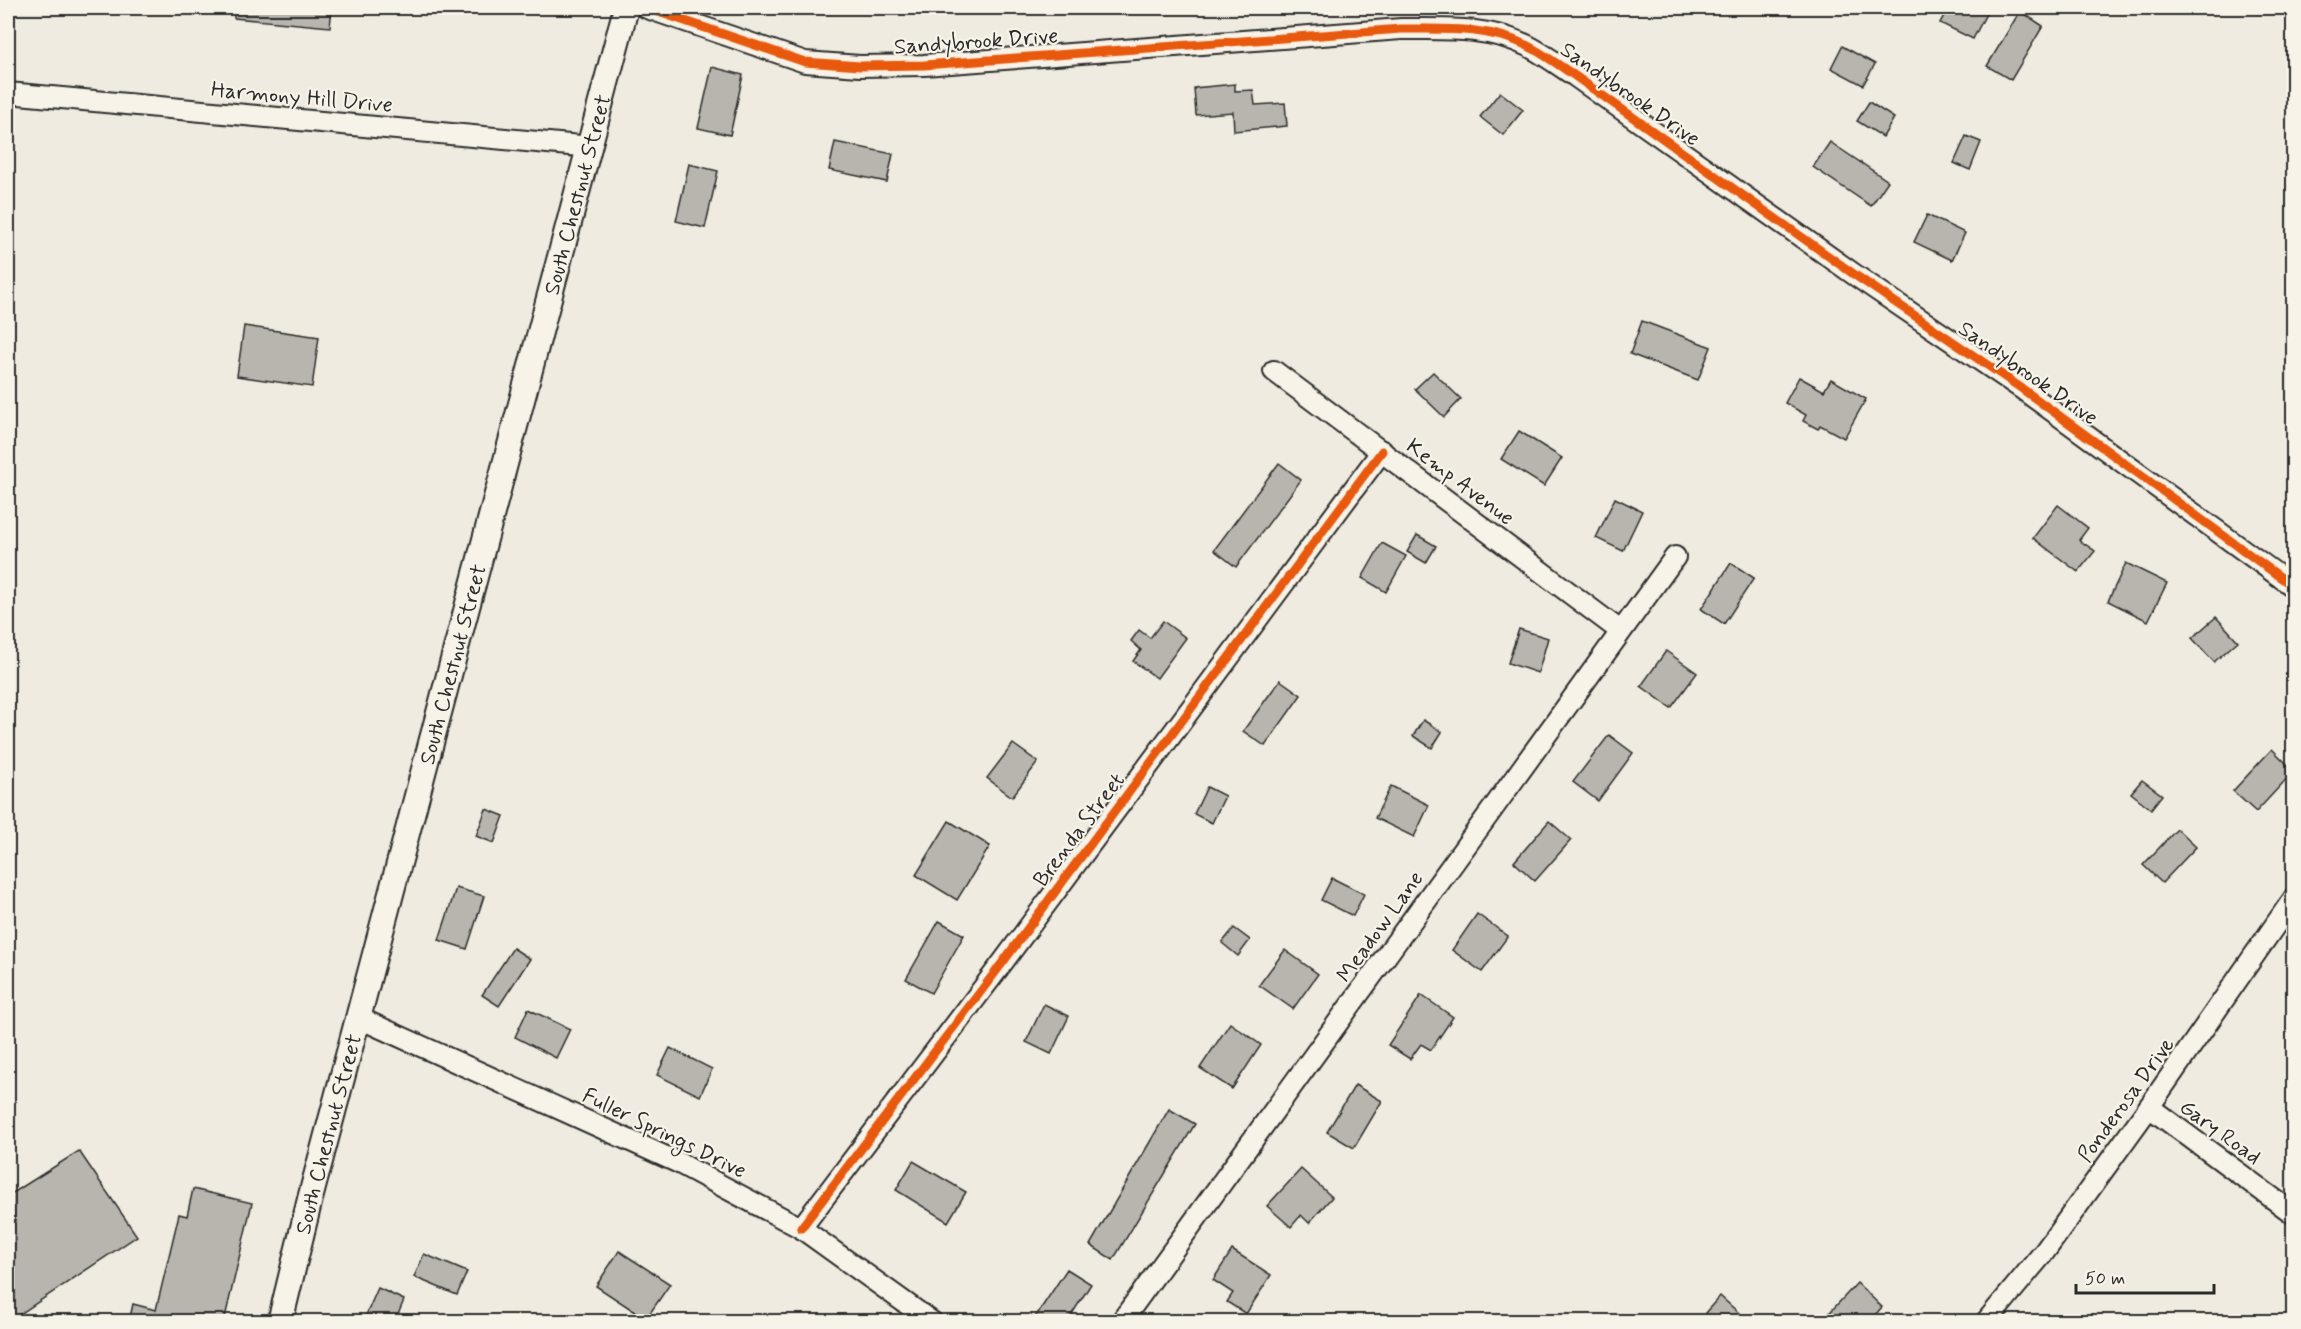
<svg xmlns="http://www.w3.org/2000/svg" width="2301" height="1329" font-family="Mynerve,sans-serif">
  <style>
    .building { fill: #b8b5ae; stroke: #2b2b2b; stroke-width: 1.5 }
    .lines { fill: none; stroke-linecap: round; stroke-linejoin: round }
    .minor-casing { stroke: #2b2b2b; stroke-width: 24 }
    .major-casing { stroke: #2b2b2b; stroke-width: 28 }
    .minor { stroke: #f7f3e8; stroke-width: 20 }
    .major { stroke: #f7f3e8; stroke-width: 24 }
    .cycleway-casing { stroke: #f7f3e8; stroke-width: 13 }
    .cycleway { stroke: #e8590c; stroke-width: 9 }
    .labels { text-anchor: middle; stroke-width: 4.5; stroke-linejoin: round; paint-order: stroke }
    .street-label { font-size: 22px; fill: #2b2b2b; stroke: #f7f3e8 }
  </style>
  <rect width="100%" height="100%" fill="#efebe0"/>
  <filter id="ink" filterUnits="userSpaceOnUse"><feTurbulence type="fractalNoise" baseFrequency=".0167" numOctaves="2"/><feDisplacementMap in="SourceGraphic" scale="12" xChannelSelector="R" yChannelSelector="G"/><feConvolveMatrix kernelMatrix="1 2 1 2 8 2 1 2 1" color-interpolation-filters="sRGB"/></filter>
  <g filter="url(#ink)">
    <g class="building">
      <path d="M234 8H332L330 27 234 18Z"/>
      <path d="M1948 8H1989L1973 39 1940 23Z"/>
      <path d="M2020 11 2043 26 2011 80 1987 66Z"/>
      <path d="M1842 46 1875 64 1863 85 1831 68Z"/>
      <path d="M712 67 743 75 730 135 698 128Z"/>
      <path d="M1235 84V91L1253 90 1255 105 1285 103 1287 126 1234 131 1233 112 1196 115 1194 88Z"/>
      <path d="M1500 92 1523 110 1503 135 1480 117Z"/>
      <path d="M1869 102 1894 118 1883 137 1857 121Z"/>
      <path d="M1966 136 1981 142 1970 170 1954 163Z"/>
      <path d="M835 142 893 154 887 182 829 170Z"/>
      <path d="M1830 142 1888 181 1871 206 1813 167Z"/>
      <path d="M689 164 718 171 705 228 676 221Z"/>
      <path d="M1927 215 1965 233 1952 260 1914 242Z"/>
      <path d="M1642 321 1711 347 1698 380 1630 354Z"/>
      <path d="M244 326 319 337 312 387 237 376Z"/>
      <path d="M1433 372 1461 399 1444 417 1415 389Z"/>
      <path d="M1799 377 1824 391 1831 379 1866 399 1844 438 1820 425 1818 429 1803 421 1806 415 1785 403Z"/>
      <path d="M1519 431 1562 458 1544 486 1501 459Z"/>
      <path d="M1279 463 1301 480 1236 567 1214 550Z"/>
      <path d="M1615 498 1642 511 1623 551 1596 538Z"/>
      <path d="M2058 505 2088 528 2079 540 2095 551 2078 572 2033 538Z"/>
      <path d="M1417 535 1436 546 1426 563 1407 552Z"/>
      <path d="M1382 543 1406 556 1386 592 1362 578Z"/>
      <path d="M1731 563 1754 578 1724 624 1701 609Z"/>
      <path d="M2126 563 2167 583 2148 621 2108 601Z"/>
      <path d="M2216 617 2238 641 2214 662 2192 638Z"/>
      <path d="M1163 621 1186 638 1157 678 1133 661 1141 650 1131 641 1139 630 1150 638Z"/>
      <path d="M1519 629 1548 638 1538 673 1508 663Z"/>
      <path d="M1666 651 1697 673 1671 708 1641 686Z"/>
      <path d="M1280 680 1301 695 1265 746 1243 731Z"/>
      <path d="M1423 720 1442 732 1432 748 1413 736Z"/>
      <path d="M1609 735 1633 753 1598 801 1573 782Z"/>
      <path d="M1013 744 1038 762 1012 797 987 778Z"/>
      <path d="M2272 749 2294 771 2256 812 2233 791Z"/>
      <path d="M2142 780 2162 795 2151 809 2131 793Z"/>
      <path d="M1391 786 1429 805 1414 837 1375 818Z"/>
      <path d="M1207 787 1225 796 1212 823 1194 814Z"/>
      <path d="M486 809 504 816 494 843 476 836Z"/>
      <path d="M949 821 990 846 957 900 916 875Z"/>
      <path d="M1549 821 1571 840 1535 881 1514 862Z"/>
      <path d="M2177 829 2196 847 2162 883 2143 865Z"/>
      <path d="M1332 878 1364 894 1353 916 1321 900Z"/>
      <path d="M456 888 484 896 467 949 439 940Z"/>
      <path d="M1477 914 1508 936 1482 972 1452 950Z"/>
      <path d="M939 921 964 935 931 993 906 979Z"/>
      <path d="M1234 928 1250 940 1238 956 1222 943Z"/>
      <path d="M513 948 530 959 499 1006 482 995Z"/>
      <path d="M1285 950 1318 974 1293 1009 1259 985Z"/>
      <path d="M1421 995 1453 1017 1431 1050 1421 1044 1410 1059 1388 1045Z"/>
      <path d="M1044 1004 1069 1016 1051 1054 1026 1042Z"/>
      <path d="M528 1009 570 1029 556 1058 515 1037Z"/>
      <path d="M1230 1023 1261 1045 1232 1089 1200 1068Z"/>
      <path d="M670 1048 712 1069 700 1096 657 1075Z"/>
      <path d="M1355 1085 1382 1101 1354 1148 1327 1132Z"/>
      <path d="M1169 1109 1195 1124 1113 1260 1090 1245Z"/>
      <path d="M79 1151 137 1236 8 1322V1196Z"/>
      <path d="M913 1161 966 1192 948 1222 896 1190Z"/>
      <path d="M1301 1169 1332 1197 1309 1223 1301 1215 1291 1227 1267 1206Z"/>
      <path d="M193 1189 252 1203 224 1322H129L133 1304 156 1310 179 1214 187 1216Z"/>
      <path d="M1232 1250 1271 1275 1246 1314 1227 1302 1233 1293 1213 1280Z"/>
      <path d="M619 1251 670 1284 646 1319 596 1286Z"/>
      <path d="M424 1254 467 1272 457 1295 414 1277Z"/>
      <path d="M1067 1269 1091 1284 1067 1322H1032Z"/>
      <path d="M1857 1283 1882 1307 1869 1322H1821Z"/>
      <path d="M378 1288 404 1300 395 1322H363Z"/>
      <path d="M1720 1296 1749 1322H1715L1705 1313Z"/>
    </g>
    <g class="lines">
      <g class="minor-casing">
        <g id="minor">
          <path d="M647 8 805 62 860 66 924 65 1401 29C1444 29 1488 26 1528 46 1544 54 1560 66 1575 76L1855 275 2021 388 2294 587"/>
          <path d="M8 93 591 147"/>
          <path d="M1274 371 1619 630"/>
          <path d="M359 1018 677 1162 801 1228 932 1322"/>
          <path d="M2149 1107 2294 1214"/>
          <path d="M801 1228 1003 962 1382 451"/>
          <path d="M1121 1322 1675 557"/>
          <path d="M1986 1322 2045 1251 2149 1107 2294 898"/>
        </g>
      </g>
      <g class="major-casing">
        <g id="major">
          <path id="s1" d="M280 1322 310 1199 626 8"/>
        </g>
      </g>
      <use href="#minor" class="minor"/>
      <use href="#major" class="major"/>
      <g class="cycleway-casing">
        <g id="cycleway">
          <path d="M647 8 805 62 860 66 924 65 1401 29C1444 29 1488 26 1528 46 1544 54 1560 66 1575 76L1855 275 2021 388 2294 587"/>
          <path d="M801 1228 1003 962 1382 451"/>
        </g>
      </g>
      <use href="#cycleway" class="cycleway"/>
    </g>
  </g>
  <g class="labels">
    <g class="street-label">
      <text transform="translate(976 40) rotate(-4)" y="8">Sandybrook Drive</text>
      <text transform="translate(1631 93) rotate(35)" y="8">Sandybrook Drive</text>
      <text transform="translate(302 96) rotate(5)" y="8">Harmony Hill Drive</text>
      <text dy="8" stroke="none"><textPath href="#s1" startOffset="1166">South Chestnut Street</textPath></text>
      <text transform="translate(2029 372) rotate(35)" y="8">Sandybrook Drive</text>
      <text transform="translate(1461 481) rotate(37)" y="8">Kemp Avenue</text>
      <text dy="8" stroke="none"><textPath href="#s1" startOffset="680">South Chestnut Street</textPath></text>
      <text transform="translate(1078 829) rotate(-53)" y="8">Brenda Street</text>
      <text transform="translate(1379 926) rotate(-54)" y="8">Meadow Lane</text>
      <text transform="translate(2125 1099) rotate(-54)" y="8">Ponderosa Drive</text>
      <text transform="translate(2221 1131) rotate(36)" y="8">Gary Road</text>
      <text transform="translate(665 1132) rotate(26)" y="8">Fuller Springs Drive</text>
      <text dy="8" stroke="none"><textPath href="#s1" startOffset="194">South Chestnut Street</textPath></text>
    </g>
  </g>
  <rect width="2301" height="1329" fill="none" stroke="#f7f3e8" stroke-width="30"/>
  <rect x="15" y="15" width="2271" height="1299" fill="none" stroke="#2b2b2b" stroke-width="2" filter="url(#ink)"/>
  <path d="M2076 1284v9h138v-9" fill="none" stroke="#2b2b2b" stroke-width="3"/>
  <text x="2085" y="1284" font-size="18" fill="#2b2b2b" stroke="#f7f3e8" stroke-width="4.5" paint-order="stroke">50 m</text>
</svg>
